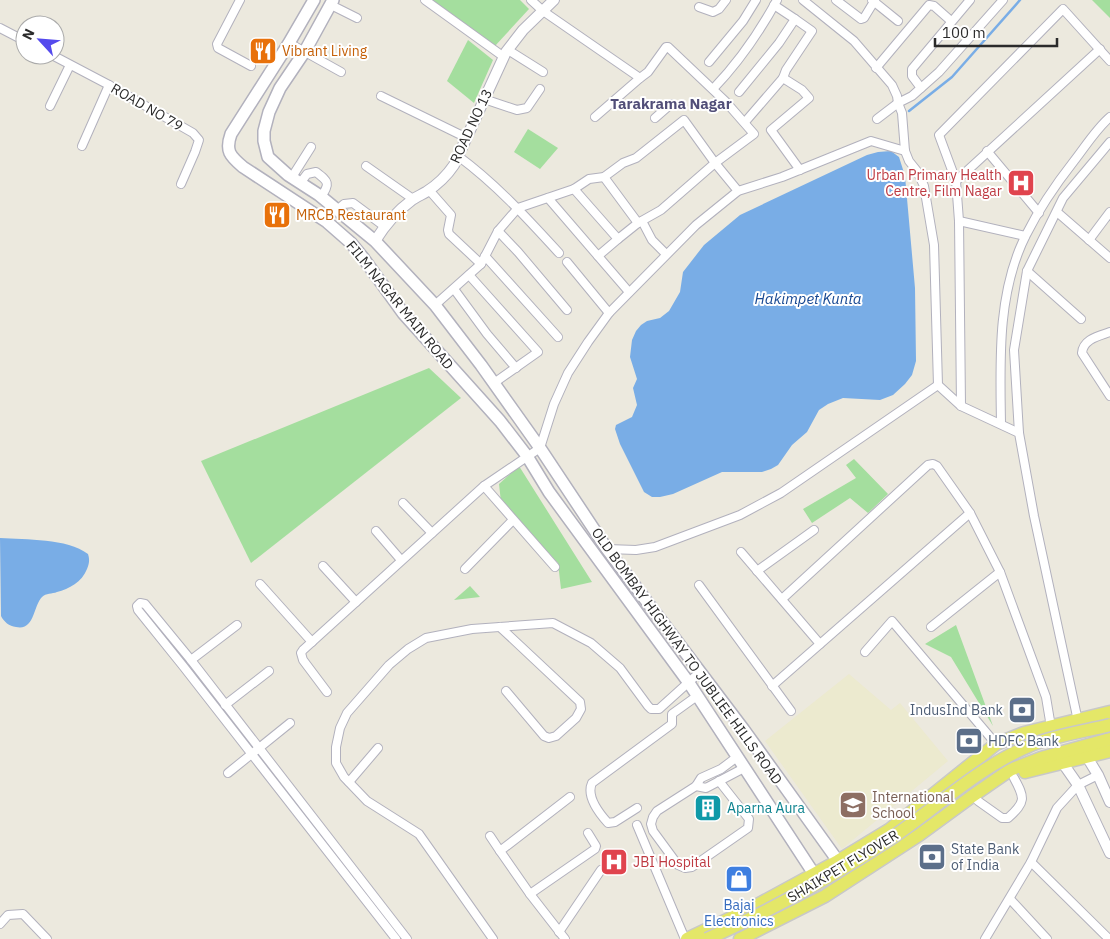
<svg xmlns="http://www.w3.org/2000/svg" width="1110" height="939" font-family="'IBM Plex Sans',sans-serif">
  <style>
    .education { fill: #eceacf }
    .green { fill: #a4de9e }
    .water { fill: #79ade6 }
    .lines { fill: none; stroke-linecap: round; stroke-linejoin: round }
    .stream { stroke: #79ade6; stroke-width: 2.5 }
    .minor-casing { stroke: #b2b1bd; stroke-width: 10 }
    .tertiary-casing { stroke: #b2b1bd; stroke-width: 12 }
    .secondary-casing { stroke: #b2b1bd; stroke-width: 14 }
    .primary-casing { stroke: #c8c8c8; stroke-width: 15 }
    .minor { stroke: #fff; stroke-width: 8 }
    .tertiary { stroke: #fff; stroke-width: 10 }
    .secondary { stroke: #fff; stroke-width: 11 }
    .primary { stroke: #e4e768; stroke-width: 12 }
    .primary-bridge-casing { stroke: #c8c8c8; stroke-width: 15; stroke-linecap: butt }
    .primary-bridge { stroke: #e4e768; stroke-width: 12 }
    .labels { text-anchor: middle; stroke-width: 4; stroke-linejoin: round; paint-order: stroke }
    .food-label { font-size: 14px; fill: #c56008; stroke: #fff; text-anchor: start }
    .street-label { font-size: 14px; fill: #2b2b2b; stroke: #fff }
    .health-label { font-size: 14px; fill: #be3a42; stroke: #fff; text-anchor: end }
    .service-label { font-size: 14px; fill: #4e5e75; stroke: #fff; text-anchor: start }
    .education-label { font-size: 14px; fill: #785e54; stroke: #fff; text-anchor: start }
    .culture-label { font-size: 14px; fill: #0d838f; stroke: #fff; text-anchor: start }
    .shop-label { font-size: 14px; fill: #366cbe; stroke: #fff }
    .neighbourhood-label { font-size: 15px; font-weight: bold; fill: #514e78; stroke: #fff }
    .water-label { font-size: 15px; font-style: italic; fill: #174892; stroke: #fff }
  </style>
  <rect width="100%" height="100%" fill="#ece9de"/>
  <path class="education" d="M849 674 891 710 900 703 948 761 842 849 765 741Z"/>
  <g class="green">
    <path d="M427 0H520L529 9 495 46Z"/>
    <path d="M1092 0H1110V18Z"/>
    <path d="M468 40 493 60 474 103 447 81Z"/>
    <path d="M528 129 558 148 540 169 514 152Z"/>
    <path d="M429 368 461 398 251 563 201 461Z"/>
    <path d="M854 459 888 494 868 513 850 498 812 523 803 509 856 478 846 465Z"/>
    <path d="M519 466 592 582 561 589 558 563 501 502 499 484Z"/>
    <path d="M470 586 480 597 454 600Z"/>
    <path d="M956 625 993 726 951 657 925 644Z"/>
  </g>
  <g class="water">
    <path d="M891 151 899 157 905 176 915 288 916 361 912 375 905 384 893 395 880 400 843 398 828 404 819 410 807 432 792 445 778 465 771 469 762 472H722L673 494 660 497H652L644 492 620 444 615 429 616 425 632 417 637 405 633 388 637 379 630 357 632 340 636 331 641 325 647 321 660 318 669 311 680 292 683 272 704 245 740 215 867 155 878 152Z"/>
    <path d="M0 538C26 540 67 538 88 554 90 560 89 564 87 569 82 582 69 589 57 592 52 594 46 593 42 597 33 606 35 631 16 627 9 626 4 622 1 616Z"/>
  </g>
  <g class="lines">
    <path class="stream" d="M909 111 952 77 1020 0"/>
    <g class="minor-casing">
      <g id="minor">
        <path d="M240 0 217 44 218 48 251 66"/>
        <path d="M425 0 504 57"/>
        <path d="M531 0 543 11 640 78"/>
        <path d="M803 0 854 41 892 85 897 96 898 103 902 113 905 151 909 161 917 171 924 186 934 245 938 385 961 406 1019 433 1034 516 1078 721"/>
        <path d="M836 0 861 19 864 18 875 0"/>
        <path d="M872 0 898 21"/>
        <path d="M331 5 357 18"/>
        <path d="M699 7 713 12 719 9 726 0"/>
        <path d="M0 28 25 41"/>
        <path d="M289 43 341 72"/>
        <path d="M508 50 543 72"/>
        <path d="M52 55 109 85 193 133 199 140 195 152 181 184"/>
        <path d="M709 62 743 21 756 0"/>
        <path d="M876 68 929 5 934 6 951 21"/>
        <path d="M783 78 802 90 809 98 771 130 800 170"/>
        <path d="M921 88 912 76V69L970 0"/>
        <path d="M713 89C739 62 759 33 777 0"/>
        <path d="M739 92 779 43 795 19 774 5"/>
        <path d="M381 96 467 138"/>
        <path d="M484 99 517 110 527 108 540 89"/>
        <path d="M50 106 70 65"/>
        <path d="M655 118 671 104"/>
        <path d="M877 119 898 103 912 96 939 72 1003 0"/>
        <path d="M745 122 783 78 786 70 812 31 795 19"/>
        <path d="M82 146 109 85"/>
        <path d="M987 151 1039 213"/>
        <path d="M458 156C496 184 527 218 559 253"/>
        <path d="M366 166 413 199"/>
        <path d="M292 177 311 147"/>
        <path d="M604 177 638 223"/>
        <path d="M956 181 1100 49"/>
        <path d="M301 182 307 174 316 172C329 182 330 183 321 197"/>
        <path d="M574 189 618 239 638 223 661 210 715 163 754 134 726 102 668 47H666L648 72 640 78 595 117"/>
        <path d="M429 190 451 215 448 230 449 234 481 264"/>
        <path d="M548 198 629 292"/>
        <path d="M337 210 344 204 353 203 384 226"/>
        <path d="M1057 212 1110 258"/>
        <path d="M642 221 652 240 666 254"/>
        <path d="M959 221 1025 236"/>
        <path d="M498 231 518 252 567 310"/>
        <path d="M1089 240 1110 212"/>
        <path d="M485 256 558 337"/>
        <path d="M598 256 618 239"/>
        <path d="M567 262 609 313"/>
        <path d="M1027 271 1081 319"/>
        <path d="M469 275 538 352 494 383"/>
        <path d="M454 289 487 334 516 368"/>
        <path d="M435 305 481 264 498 231 518 208 574 189 589 179 604 177 623 163 636 158 684 120 715 163 738 191"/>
        <path d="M1110 332C1099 336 1083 339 1082 353L1110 396"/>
        <path d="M961 406 959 221 956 181 939 135 1063 9 1110 61"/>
        <path d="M1001 423C1000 361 997 292 1026 235 1039 209 1056 184 1074 161 1085 147 1096 129 1110 117"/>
        <path d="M1019 433 1014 350 1027 271 1063 198 1110 142"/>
        <path d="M484 486 555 567"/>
        <path d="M403 503 432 533"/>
        <path d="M376 531 401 560"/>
        <path d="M607 549 636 550 655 547 740 515 781 493 938 385"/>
        <path d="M741 552 820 644"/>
        <path d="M323 566 356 602"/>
        <path d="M465 569 513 520"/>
        <path d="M757 571 814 530"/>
        <path d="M260 584 312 642"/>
        <path d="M699 585 791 711"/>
        <path d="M782 599 928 465 933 464 937 466 970 513 1000 572 1046 697 1051 727"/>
        <path d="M500 627 580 702 581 709 576 718 556 736 549 738 544 736 506 691"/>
        <path d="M931 627 1000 572"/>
        <path d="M865 652 892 621 996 744"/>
        <path d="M191 660 237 625"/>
        <path d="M772 686 970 513"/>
        <path d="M327 692 303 660 301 653 303 650 484 486 540 448 554 404 568 373 588 342 609 313 696 225 738 191 782 177 871 141 905 151"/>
        <path d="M225 705 269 671"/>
        <path d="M228 773 290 723"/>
        <path d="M719 781 749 819 748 828 692 867 685 868 678 865 653 831 651 824 653 817 657 811 696 786 701 778 721 769 737 757"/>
        <path d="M349 782 378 748"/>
        <path d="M696 786 706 788 744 768"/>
        <path d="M978 801 1002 818H1008C1026 802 1025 798 1014 778"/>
        <path d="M637 808 615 822 608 823C599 813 586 796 592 783L672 724V714L697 696"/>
        <path d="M637 825 685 939"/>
        <path d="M490 836 500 851"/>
        <path d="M1031 862 1109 939"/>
        <path d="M530 894 595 849 596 846 588 833"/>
        <path d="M1010 899 1047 939"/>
        <path d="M0 924 8 915 23 914 47 939"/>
        <path d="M559 932 601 870"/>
        <path d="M396 939 183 666 138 610 137 606 140 603 145 604 191 660 407 939"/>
        <path d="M493 939 419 834 367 801 344 777 336 763V747L340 728 347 713 389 665 408 649 426 638 472 629 553 623 591 643 620 668 648 706 651 709H659L700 672"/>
        <path d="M565 939 530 894 500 851 570 797"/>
        <path d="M985 939 1031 862 1057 808 1078 785 1098 775"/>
      </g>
    </g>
    <g class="tertiary-casing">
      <g id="tertiary">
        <path d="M375 241C385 225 397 211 412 200 416 197 421 195 426 192 437 185 446 177 454 165L506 52 523 30 554 0"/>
        <path d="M1087 757 1098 775 1110 802"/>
        <path d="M1062 762 1078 785 1110 853"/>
      </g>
    </g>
    <g class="secondary-casing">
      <g id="secondary">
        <path d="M314 0 289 43 231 134C225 151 230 156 243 167L327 222 351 243 364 259 403 313 500 421 527 456 549 492 689 683 814 874"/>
        <path d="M333 0 305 51 280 88 269 112 264 131V141L268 157 288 175 319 195 375 241 435 305 481 365 540 448 607 549 744 730 838 861"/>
      </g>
    </g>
    <g class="primary-casing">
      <g id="primary">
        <path d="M1025 772 1110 751"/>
        <path d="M687 939 750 909 838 861 889 830 996 744 1024 733 1110 712"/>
        <path d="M740 939 825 896 919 835 971 797 1010 770 1041 758 1110 739"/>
      </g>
    </g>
    <use href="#minor" class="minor"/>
    <use href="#tertiary" class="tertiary"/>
    <use href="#secondary" class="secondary"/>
    <use href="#primary" class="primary"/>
    <g class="primary-bridge-casing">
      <path id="primary-bridge" d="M707 939C772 910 834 876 893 837 938 806 979 767 1029 746 1051 736 1086 731 1110 725"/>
    </g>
    <use href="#primary-bridge" class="primary-bridge"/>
  </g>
  <defs>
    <g id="restaurant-square" transform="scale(1.4375)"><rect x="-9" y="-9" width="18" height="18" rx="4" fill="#e8710a" stroke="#fff"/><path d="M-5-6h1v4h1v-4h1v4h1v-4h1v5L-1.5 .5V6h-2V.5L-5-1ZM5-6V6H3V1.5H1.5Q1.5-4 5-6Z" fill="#fff"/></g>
    <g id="hospital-square" transform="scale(1.4375)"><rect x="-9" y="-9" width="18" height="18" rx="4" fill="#e0444e" stroke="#fff"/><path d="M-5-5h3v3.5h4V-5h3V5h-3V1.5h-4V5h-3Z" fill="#fff"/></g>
    <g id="bank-square" transform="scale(1.4375)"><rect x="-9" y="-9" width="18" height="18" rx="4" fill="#5c6f8a" stroke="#fff"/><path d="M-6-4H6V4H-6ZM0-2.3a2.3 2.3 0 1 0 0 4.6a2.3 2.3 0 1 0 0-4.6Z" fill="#fff"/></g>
    <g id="school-square" transform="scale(1.4375)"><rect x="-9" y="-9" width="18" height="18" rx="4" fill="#8d6e63" stroke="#fff"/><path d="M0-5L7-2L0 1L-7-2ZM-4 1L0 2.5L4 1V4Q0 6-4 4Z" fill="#fff"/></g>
    <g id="building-square" transform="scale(1.4375)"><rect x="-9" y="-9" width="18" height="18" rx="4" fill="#0f9aa8" stroke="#fff"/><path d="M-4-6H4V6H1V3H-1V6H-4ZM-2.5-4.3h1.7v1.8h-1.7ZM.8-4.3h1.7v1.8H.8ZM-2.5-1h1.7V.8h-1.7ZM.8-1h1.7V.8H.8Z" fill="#fff"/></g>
    <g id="shop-square" transform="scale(1.4375)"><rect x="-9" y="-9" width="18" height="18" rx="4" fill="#3f7fe0" stroke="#fff"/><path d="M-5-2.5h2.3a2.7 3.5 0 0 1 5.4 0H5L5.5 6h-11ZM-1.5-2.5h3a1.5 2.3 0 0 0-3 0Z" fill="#fff"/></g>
  </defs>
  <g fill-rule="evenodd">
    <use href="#restaurant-square" x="263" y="51"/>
    <use href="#hospital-square" x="1021" y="183"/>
    <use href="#restaurant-square" x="277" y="215"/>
    <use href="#bank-square" x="1022" y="710"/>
    <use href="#bank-square" x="969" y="741"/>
    <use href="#school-square" x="853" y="805"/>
    <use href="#building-square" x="708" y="808"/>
    <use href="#bank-square" x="932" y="857"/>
    <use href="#hospital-square" x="614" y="862"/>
    <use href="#shop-square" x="739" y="879"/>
  </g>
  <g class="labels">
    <g class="food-label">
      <text x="282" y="56">Vibrant Living</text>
      <text x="296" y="220">MRCB Restaurant</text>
    </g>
    <g class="street-label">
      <text transform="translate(147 107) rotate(30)" y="5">ROAD NO 79</text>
      <text transform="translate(471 126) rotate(-65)" y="5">ROAD NO 13</text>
      <text transform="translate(400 305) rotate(51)" y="5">FILM NAGAR MAIN ROAD</text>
      <text transform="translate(687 656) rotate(54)" y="5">OLD BOMBAY HIGHWAY TO JUBLIEE HILLS ROAD</text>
      <text transform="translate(843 866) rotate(-31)" y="5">SHAIKPET FLYOVER</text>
    </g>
    <g class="health-label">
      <text x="1002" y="180">Urban Primary Health<tspan x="1002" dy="16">Centre, Film Nagar</tspan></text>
      <text x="633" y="867" text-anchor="start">JBI Hospital</text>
    </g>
    <g class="service-label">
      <text x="1003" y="715" text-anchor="end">IndusInd Bank</text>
      <text x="988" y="746">HDFC Bank</text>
      <text x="951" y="854">State Bank<tspan x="951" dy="16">of India</tspan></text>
    </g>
    <g class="education-label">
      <text x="872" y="802">International<tspan x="872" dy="16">School</tspan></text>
    </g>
    <g class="culture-label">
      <text x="727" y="813">Aparna Aura</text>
    </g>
    <g class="shop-label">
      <text x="739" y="910">Bajaj<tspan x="739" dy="16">Electronics</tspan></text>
    </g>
    <g class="neighbourhood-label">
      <text x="671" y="109">Tarakrama Nagar</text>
    </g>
    <g class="water-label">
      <text x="808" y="304">Hakimpet Kunta</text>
    </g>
  </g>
  <g transform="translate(40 40) rotate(296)"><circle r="24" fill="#ffffff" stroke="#aaaaaa"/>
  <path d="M0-4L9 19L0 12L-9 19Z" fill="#554aed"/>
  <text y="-8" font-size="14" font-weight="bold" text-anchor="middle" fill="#2b2b2b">N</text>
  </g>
  <path d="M935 38v8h122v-8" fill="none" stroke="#2b2b2b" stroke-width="2.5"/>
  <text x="942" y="38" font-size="15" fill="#2b2b2b" stroke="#ffffff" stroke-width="4" paint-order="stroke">100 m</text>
</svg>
